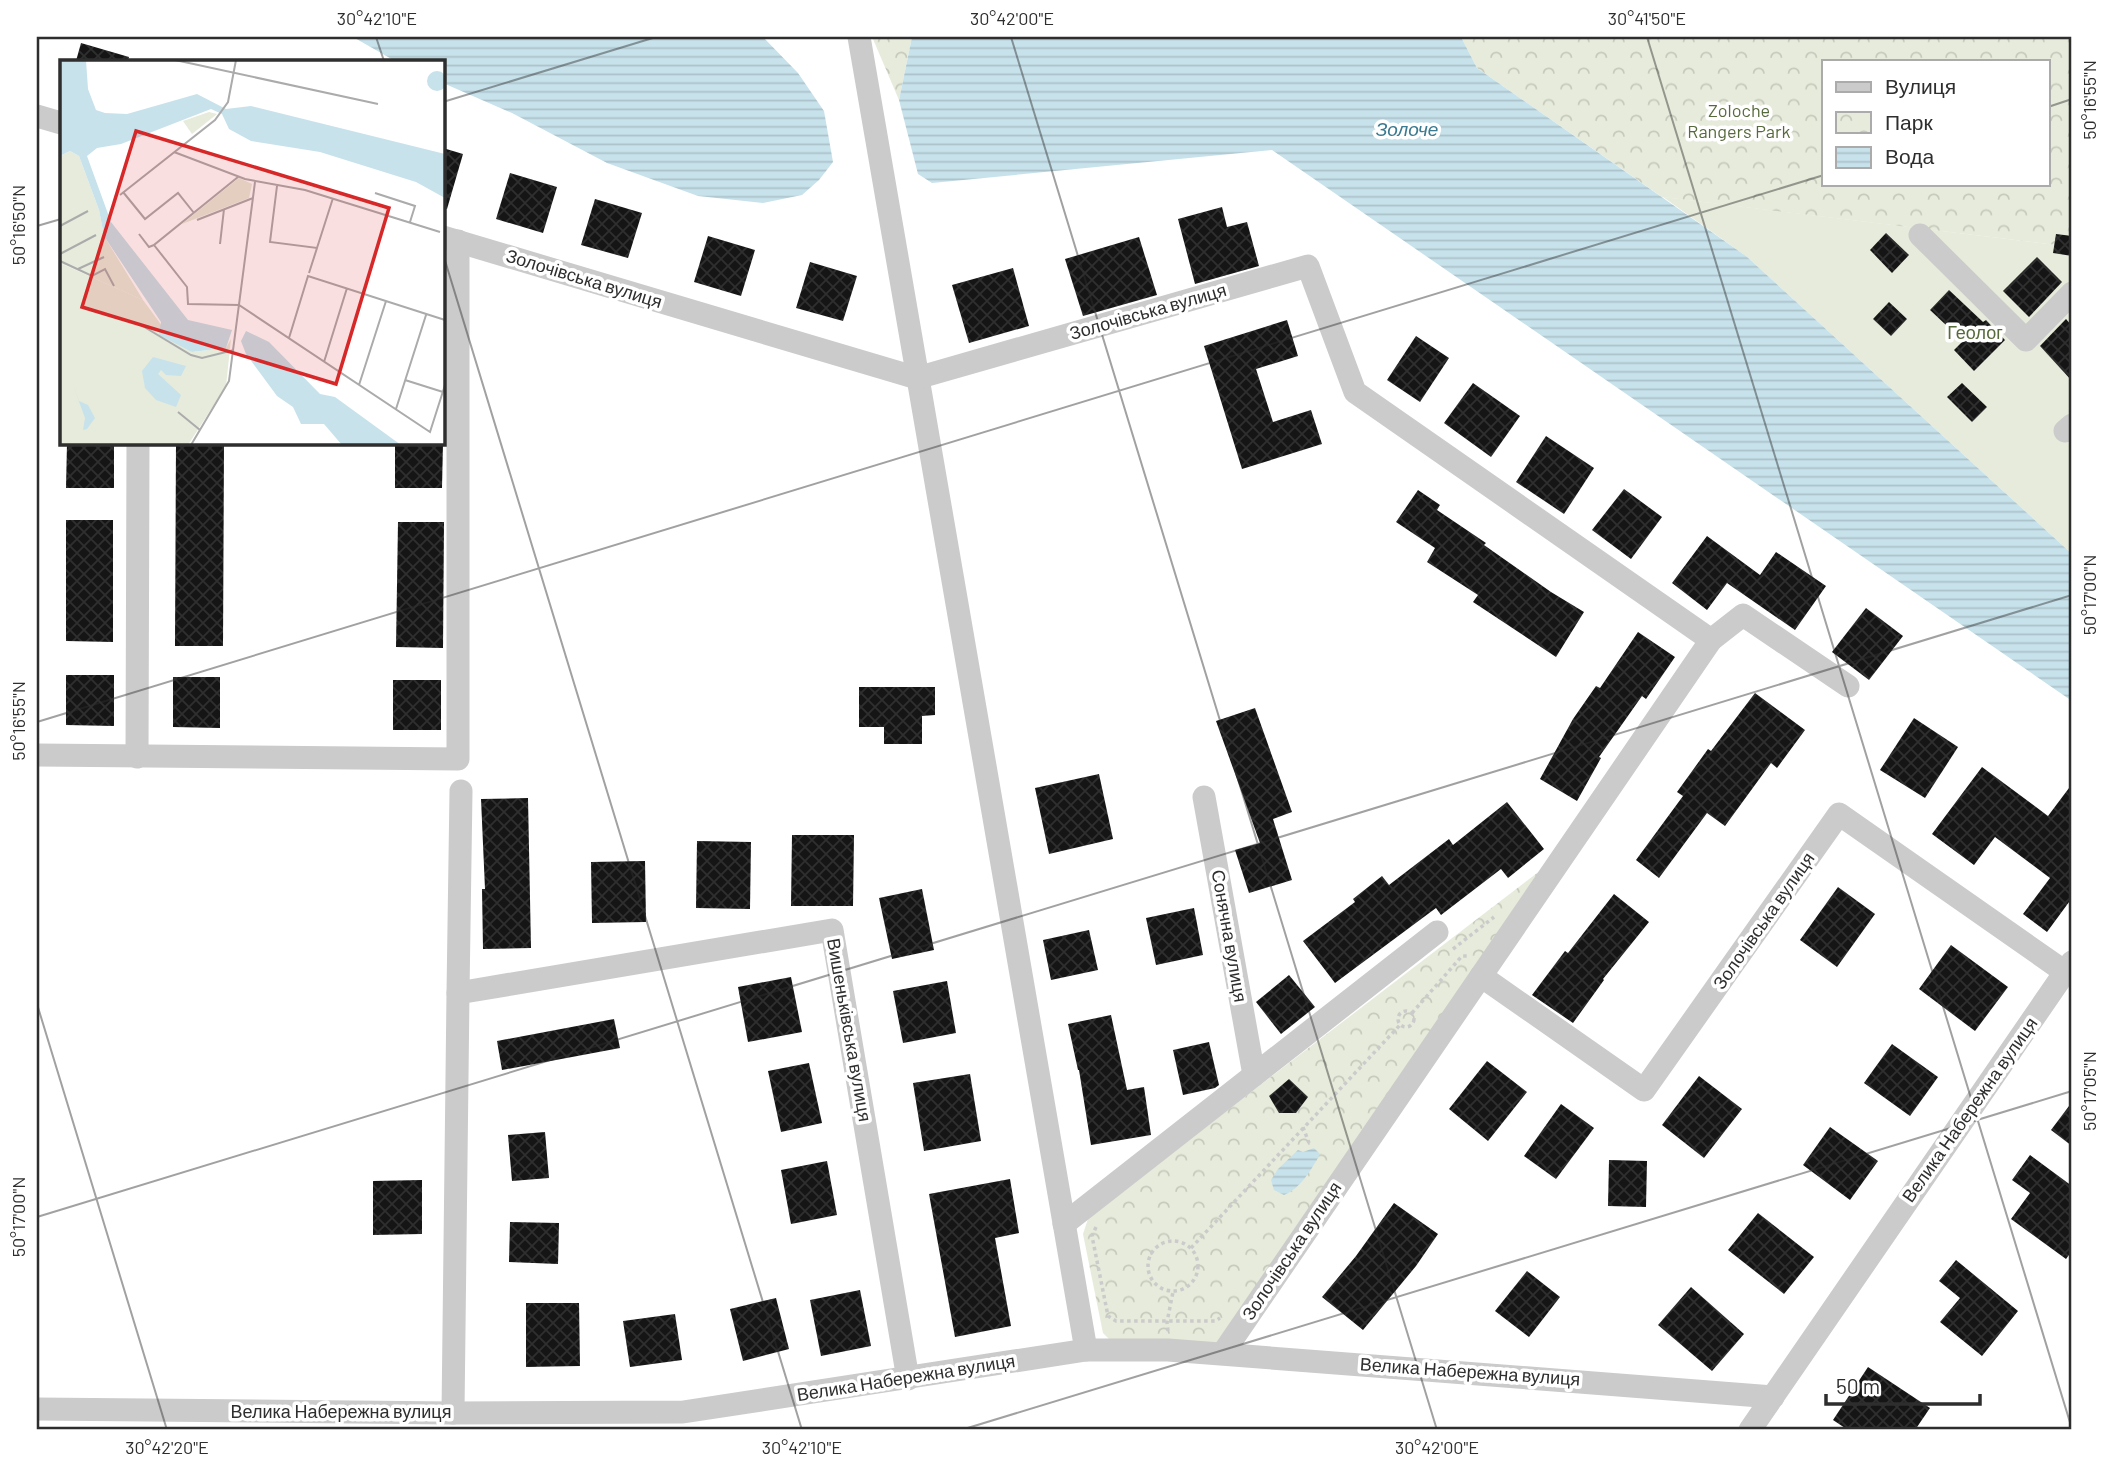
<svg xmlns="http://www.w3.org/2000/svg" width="2109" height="1467" font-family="Barlow,sans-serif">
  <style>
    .green { fill: #e6ebdb }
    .park { fill: url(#park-crowns); fill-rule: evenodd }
    .water { fill: url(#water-rules) }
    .building { fill: url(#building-cross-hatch) }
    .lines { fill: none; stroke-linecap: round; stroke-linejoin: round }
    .path { stroke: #cbcbcb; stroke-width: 3.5; stroke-dasharray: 3.5 3.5; stroke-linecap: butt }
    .minor { stroke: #cbcbcb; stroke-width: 23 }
    .ticks { fill: none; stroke: #2e2e2e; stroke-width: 2; stroke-opacity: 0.45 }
    .labels { text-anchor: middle; stroke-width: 7; stroke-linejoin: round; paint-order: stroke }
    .park-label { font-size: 18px; fill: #576a3b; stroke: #fff }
    .street-label { font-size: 18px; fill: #2e2e2e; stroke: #fff }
    .water-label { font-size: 19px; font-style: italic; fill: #3b7a90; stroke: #fff }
    .inset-road { fill: none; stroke: #ababab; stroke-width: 2 }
    .view { fill: #d62828; fill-opacity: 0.15; stroke: #d62828; stroke-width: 3.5 }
    .inset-edge { fill: none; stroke: #2e2e2e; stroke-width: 3.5 }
    .neatline { fill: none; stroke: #2e2e2e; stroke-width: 2.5 }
    .ticks-label { font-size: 18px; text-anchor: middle; fill: #2e2e2e }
  </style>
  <defs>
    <pattern id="park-crowns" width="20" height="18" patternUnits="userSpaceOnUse" patternTransform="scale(1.75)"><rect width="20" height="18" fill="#e6ebdb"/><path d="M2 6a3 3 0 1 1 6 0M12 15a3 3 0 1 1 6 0" fill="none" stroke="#c6cabc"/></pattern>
    <pattern id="water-rules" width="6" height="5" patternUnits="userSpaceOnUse" patternTransform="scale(1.75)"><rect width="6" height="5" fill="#c7e2eb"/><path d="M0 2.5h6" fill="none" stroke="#abc2ca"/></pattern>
    <pattern id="building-cross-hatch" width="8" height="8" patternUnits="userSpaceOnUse" patternTransform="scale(1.75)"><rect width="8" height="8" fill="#151515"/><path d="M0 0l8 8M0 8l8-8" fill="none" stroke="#2f2f2f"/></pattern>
  </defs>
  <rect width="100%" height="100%" fill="#fff"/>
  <path class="green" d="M1663 197 2072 247V554L1746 256Z"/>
  <g class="park">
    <path d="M873 37H912L899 100 873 39Z"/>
    <path d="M1461 37H2072V247L1662 197 1477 68ZM1824 61H2048V184H1824Z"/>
    <path d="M1545 867 1219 1346 1115 1345 1103 1333 1083 1234 1089 1216Z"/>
  </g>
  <g class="water">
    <path d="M353 37H763L798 73 824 111 833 162 819 180 802 195 763 203 698 196 607 163 512 113 443 83V61H395Z"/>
    <path d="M912 37H1461L1477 68 1746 256 2072 554V701L1272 150 932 183 918 174 899 100Z"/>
    <path d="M1314 1148 1320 1154C1311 1170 1301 1188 1284 1195L1274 1190 1271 1180 1278 1169 1298 1150 1303 1152Z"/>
  </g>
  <g class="building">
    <path d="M81 43 129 57 128 61H76Z"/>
    <path d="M443 148 463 154 447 209 443 208Z"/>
    <path d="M510 173 557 187 543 233 496 219Z"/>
    <path d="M595 199 642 213 628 258 581 245Z"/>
    <path d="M1222 207 1227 227 1247 222 1259 266 1195 284 1178 219Z"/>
    <path d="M1886 233 1909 255 1892 273 1870 250Z"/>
    <path d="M2056 234 2072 236V256L2053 253Z"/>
    <path d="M708 236 755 250 741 296 694 282Z"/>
    <path d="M1139 237 1157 295 1083 316 1065 259Z"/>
    <path d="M2037 257 2062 282 2029 317 2003 291Z"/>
    <path d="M810 262 857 276 843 321 796 308Z"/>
    <path d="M1013 268 1029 326 969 343 952 285Z"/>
    <path d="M1949 290 1983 322 1986 320 2005 340 1974 371 1954 350 1963 341 1930 310Z"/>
    <path d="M1889 302 1907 319 1891 336 1873 319Z"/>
    <path d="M2066 319 2072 326V381L2040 346Z"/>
    <path d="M1287 320 1298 356 1256 369 1273 422 1311 410 1322 444 1242 469 1204 346Z"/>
    <path d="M1416 336 1449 358 1420 402 1387 380Z"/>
    <path d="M1473 383 1520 416 1491 457 1444 423Z"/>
    <path d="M1962 383 1987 407 1972 422 1947 397Z"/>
    <path d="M1546 436 1594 468 1564 514 1516 482Z"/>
    <path d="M67 443H114V488H66Z"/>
    <path d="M176 443H224L223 646H175Z"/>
    <path d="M395 443H443L442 488H395Z"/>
    <path d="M1624 489 1662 517 1631 559 1592 530Z"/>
    <path d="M1418 490 1440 505 1437 510 1486 543 1484 545 1551 592 1584 612 1556 657 1473 602 1478 595 1427 562 1435 548 1396 522Z"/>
    <path d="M66 520H113V642L66 641Z"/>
    <path d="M398 522H444L443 648 396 647Z"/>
    <path d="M1707 536 1760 575 1776 552 1826 586 1795 630 1727 583 1707 610 1672 583Z"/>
    <path d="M1866 608 1903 636 1869 680 1832 652Z"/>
    <path d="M1638 632 1675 657 1646 699 1642 696 1599 757 1601 758 1577 801 1540 779 1573 719 1596 686 1600 688Z"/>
    <path d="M66 675H114V726L66 725Z"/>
    <path d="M173 677H220V728L173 727Z"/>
    <rect x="393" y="680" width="48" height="50"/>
    <path d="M859 687H935V715L922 716V744H884V727H859Z"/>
    <path d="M1755 693 1805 730 1777 768 1771 763 1725 826 1707 813 1659 878 1636 860 1683 796 1677 792 1708 749 1711 751Z"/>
    <path d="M1255 708 1292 812 1273 819 1292 880 1249 893 1235 850 1260 843 1216 721Z"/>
    <path d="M1914 718 1958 747 1925 798 1880 770Z"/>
    <path d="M1982 767 2048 816 2072 784V898L2047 932 2023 914 2050 878 1995 837 1974 865 1932 834Z"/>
    <path d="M1099 774 1113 839 1049 854 1035 788Z"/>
    <path d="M528 798 531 948 483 949 482 889H485L481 799Z"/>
    <path d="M1507 802 1544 849 1508 878 1501 869 1441 915 1436 908 1335 983 1303 941 1355 902 1353 899 1382 876 1389 885 1449 839 1453 845Z"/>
    <path d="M792 835H854L853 906H791Z"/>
    <path d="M697 841 751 842 750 909 696 908Z"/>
    <path d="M645 861 646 922 592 923 591 862Z"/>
    <path d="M1838 887 1875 914 1837 967 1800 940Z"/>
    <path d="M922 889 934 950 892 959 879 898Z"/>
    <path d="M1614 894 1649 922 1603 979 1604 980 1573 1023 1532 995 1565 951 1568 953Z"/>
    <path d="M1194 908 1203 955 1156 965 1146 918Z"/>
    <path d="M1089 930 1098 970 1051 980 1043 940Z"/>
    <path d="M1951 945 2008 987 1975 1031 1919 989Z"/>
    <path d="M1289 975 1315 1007 1281 1034 1256 1002Z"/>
    <path d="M791 977 802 1032 748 1042 738 987Z"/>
    <path d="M947 981 956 1033 903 1043 893 991Z"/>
    <path d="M1111 1015 1127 1090 1144 1087 1151 1135 1091 1145 1079 1070H1078L1068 1024Z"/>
    <path d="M614 1019 620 1048 502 1070 497 1041Z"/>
    <path d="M1209 1042 1219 1085 1215 1088 1183 1095 1173 1050Z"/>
    <path d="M1892 1044 1938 1077 1910 1116 1864 1083Z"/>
    <path d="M1487 1061 1527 1092 1488 1141 1449 1109Z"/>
    <path d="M809 1063 822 1123 781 1132 768 1071Z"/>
    <path d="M970 1074 981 1141 924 1151 913 1083Z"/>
    <path d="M1699 1076 1742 1109 1704 1158 1662 1125Z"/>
    <path d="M1289 1079 1308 1097 1296 1113H1279L1269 1096Z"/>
    <path d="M2072 1102V1146L2051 1130Z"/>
    <path d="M1561 1104 1594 1128 1556 1179 1524 1156Z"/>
    <path d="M1830 1127 1878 1161 1850 1200 1803 1165Z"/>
    <path d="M545 1132 549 1178 512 1181 508 1135Z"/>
    <path d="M2030 1155 2072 1186V1251L2066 1259 2011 1219 2030 1193 2012 1180Z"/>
    <path d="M1609 1160 1647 1161 1646 1207 1608 1206Z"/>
    <path d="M827 1161 837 1215 791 1224 781 1170Z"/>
    <path d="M1010 1179 1019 1233 995 1238 1011 1326 955 1337 929 1194Z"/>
    <path d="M422 1180V1234L373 1235V1181Z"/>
    <path d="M1394 1203 1438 1234 1416 1266 1363 1330 1322 1297 1356 1256Z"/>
    <path d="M1758 1213 1814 1257 1784 1294 1728 1250Z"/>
    <path d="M510 1222 559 1223 558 1264 509 1262Z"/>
    <path d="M1956 1260 2018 1311 1982 1356 1940 1322 1960 1298 1939 1281Z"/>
    <path d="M1527 1271 1560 1297 1529 1337 1495 1311Z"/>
    <path d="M1691 1287 1744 1334 1712 1371 1658 1325Z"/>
    <path d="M860 1290 871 1346 821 1356 810 1300Z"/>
    <path d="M776 1298 789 1349 743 1361 730 1309Z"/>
    <path d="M526 1303H579L580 1366 526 1367Z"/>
    <path d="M675 1314 682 1360 630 1367 623 1321Z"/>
    <path d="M1868 1367 1930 1408 1915 1430H1848L1833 1420Z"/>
  </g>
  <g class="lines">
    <g class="path">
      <path d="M1453 949 1494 917"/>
      <circle cx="1406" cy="1019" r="8"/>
      <path d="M1412 1013 1462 956H1468"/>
      <path d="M1303 1127 1309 1143"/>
      <path d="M1096 1227 1092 1236 1108 1316 1116 1321H1215L1220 1318"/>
      <circle cx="1173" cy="1266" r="25"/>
      <path d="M1191 1248 1400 1025"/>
      <path d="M1168 1331 1167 1322 1173 1292"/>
    </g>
    <g class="minor">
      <path d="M859 37 1086 1350"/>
      <path d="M37 116 61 123"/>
      <path d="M1920 235 2026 340 2072 293"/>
      <path d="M443 237 917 378 1308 266 1355 392 1711 640 1223 1353"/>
      <path d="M2065 431 2072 425"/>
      <path d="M1711 640 1743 615 1848 686"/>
      <path d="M37 755 458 759V241"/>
      <path d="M137 757 138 443"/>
      <path d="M1204 797 1254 1075"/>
      <path d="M1481 976 1644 1090 1839 814 2065 972"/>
      <path d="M458 993 461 791"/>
      <path d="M1064 1224 1437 932"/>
      <path d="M37 1409 453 1413 683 1412 1086 1350H1168L1773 1397"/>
      <path d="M453 1413 458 993 832 930 908 1379"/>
      <path d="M1750 1430 2072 962"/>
    </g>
  </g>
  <path class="ticks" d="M376 37 384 61M1011 37 1437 1430M1647 37 2072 1429M443 102 656 37M2048 107 2072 99M37 226 61 219M443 254 802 1430M37 722 1824 175M37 1004 167 1430M37 1217 2072 595M961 1430 2072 1091"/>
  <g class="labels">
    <g class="park-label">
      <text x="1739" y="117">Zoloche<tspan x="1739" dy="21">Rangers Park</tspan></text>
      <text x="1975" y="339">Геолог</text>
    </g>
    <g class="street-label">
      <text transform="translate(584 279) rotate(17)" y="6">Золочівська вулиця</text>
      <text transform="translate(1148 312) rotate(-16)" y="6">Золочівська вулиця</text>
      <text transform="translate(1764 921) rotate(-55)" y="6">Золочівська вулиця</text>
      <text transform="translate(1229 936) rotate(80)" y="6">Сонячна вулиця</text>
      <text transform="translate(849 1030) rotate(80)" y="6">Вишеньківська вулиця</text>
      <text transform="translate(1970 1110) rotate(-55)" y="6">Велика Набережна вулиця</text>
      <text transform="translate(1292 1251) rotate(-56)" y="6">Золочівська вулиця</text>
      <text transform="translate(1470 1372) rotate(4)" y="6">Велика Набережна вулиця</text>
      <text transform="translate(906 1378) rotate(-9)" y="6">Велика Набережна вулиця</text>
      <text x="341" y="1418">Велика Набережна вулиця</text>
    </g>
    <g class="water-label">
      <text x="1407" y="136">Золоче</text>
    </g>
  </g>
  <g transform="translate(60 60)">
    <rect width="385" height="385" fill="#fff"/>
    <path d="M10 91 19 96 39 150 44 176 83 240 0 203V96Z" fill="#e6ebdb"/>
    <path d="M149 52 157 54 132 74 123 61ZM179 118 192 124 189 138 122 164ZM0 203 83 240 102 266 132 292 166 288 171 279 166 326 128 385H0Z" fill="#e6ebdb"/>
    <path d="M0 0H26L28 29 36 50 45 53 67 54 137 34 166 49 191 46 385 94V138L356 122 260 92 191 81 169 69 162 54 151 49 61 84 37 88 27 96 51 162 128 260 172 270 166 288 132 292 99 275 101 262 44 176 39 150 19 96 10 91 0 96ZM367 21a10 10 0 1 1 20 0a10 10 0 1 1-20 0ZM186 271 209 282 260 334 275 337 341 385H282L264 364H241L233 347 217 336 186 294 181 281ZM93 297 126 306 121 316 106 315 101 310 98 314 121 335 116 347 96 340 85 328 82 311ZM13 325 19 341 28 345 35 358 27 369 23 370 25 358Z" fill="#c7e2eb"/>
    <path class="inset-road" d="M115 0 318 44M114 92 185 119 245 130 380 172M178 117 94 185 127 227 128 244 179 245 370 372 385 325M217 126 210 182 257 188 273 138M63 132 85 159 118 133 134 153M315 133 355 146 350 162M60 135 155 60 168 42 176 0M137 160 193 138M0 166 28 151M79 174 89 187 94 185M160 184 164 149M0 194 36 175M0 201 32 216 45 209 54 226M18 209 44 197M249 213 257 188M81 265 131 295 142 298 174 290M229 278 248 216 385 260M264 302 287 228M345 320 383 332M299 325 326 241M336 349 366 255M118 352 140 370M131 385 169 321 195 122"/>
    <path class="view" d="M76 71 329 148 276 324 22 247Z"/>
    <rect width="385" height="385" class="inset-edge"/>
  </g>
  <rect width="2109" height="1467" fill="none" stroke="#ffffff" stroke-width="77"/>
  <rect x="1822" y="60" width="228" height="126" fill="#ffffff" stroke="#ababab" stroke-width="2"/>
  <rect x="1836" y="82" width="35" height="10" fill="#cbcbcb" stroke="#ababab" stroke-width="2"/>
  <text x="1885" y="94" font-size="21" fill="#2e2e2e">Вулиця</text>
  <rect x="1836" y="112" width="35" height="21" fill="url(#park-crowns)" stroke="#ababab" stroke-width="2"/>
  <text x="1885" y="130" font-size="21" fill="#2e2e2e">Парк</text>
  <rect x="1836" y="147" width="35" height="21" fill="url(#water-rules)" stroke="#ababab" stroke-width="2"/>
  <text x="1885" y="164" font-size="21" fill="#2e2e2e">Вода</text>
  <path d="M1826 1394v10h154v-10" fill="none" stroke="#2e2e2e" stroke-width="3.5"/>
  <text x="1836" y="1394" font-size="21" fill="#2e2e2e" stroke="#ffffff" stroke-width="5" paint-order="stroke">50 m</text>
  <rect x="38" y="38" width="2032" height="1390" class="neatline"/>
  <g class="ticks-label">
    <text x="377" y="25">30°42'10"E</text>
    <text x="1012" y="25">30°42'00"E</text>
    <text x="1647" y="25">30°41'50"E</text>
    <text transform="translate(2090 100) rotate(-90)" y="6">50°16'55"N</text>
    <text transform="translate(19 225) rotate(-90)" y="6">50°16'50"N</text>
    <text transform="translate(2090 595) rotate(-90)" y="6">50°17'00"N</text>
    <text transform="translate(19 721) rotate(-90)" y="6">50°16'55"N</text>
    <text transform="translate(2090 1091) rotate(-90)" y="6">50°17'05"N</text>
    <text transform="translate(19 1217) rotate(-90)" y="6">50°17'00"N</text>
    <text x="167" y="1454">30°42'20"E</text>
    <text x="802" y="1454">30°42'10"E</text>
    <text x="1437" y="1454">30°42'00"E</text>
  </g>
</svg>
